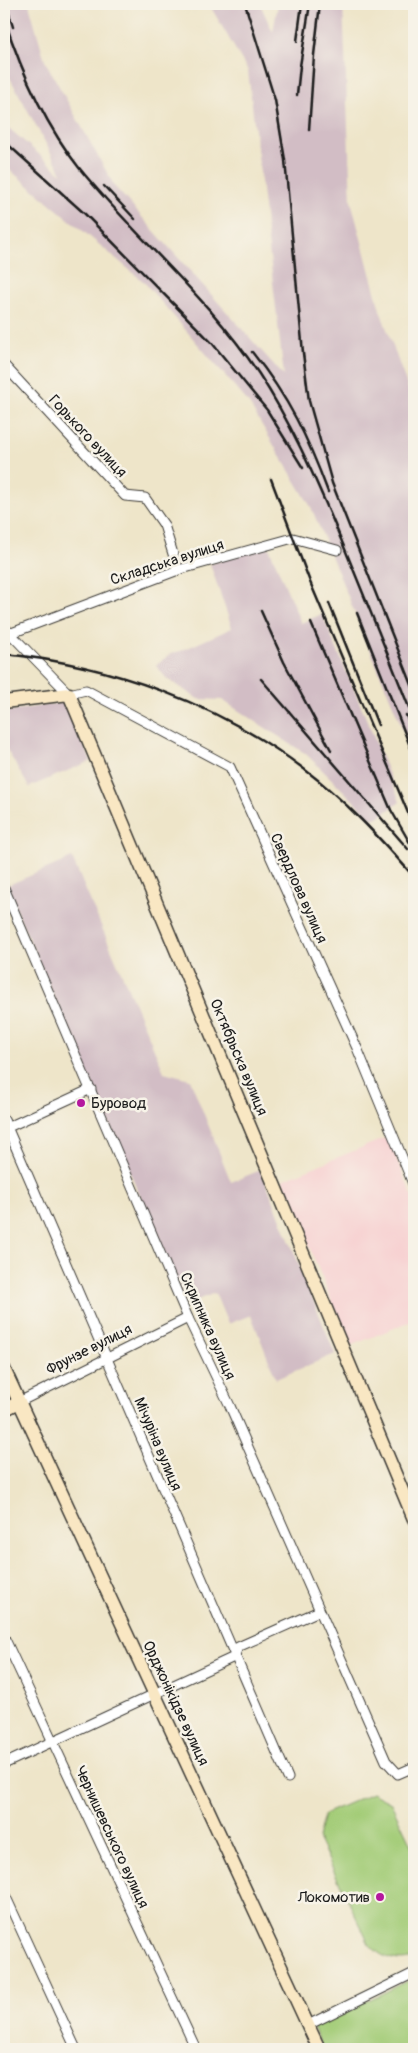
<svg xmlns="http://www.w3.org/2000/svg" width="418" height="2053" font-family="Pangolin,sans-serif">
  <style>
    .built { fill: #f7cfd0 }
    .industrial { fill: #d2bdc5 }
    .green { fill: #a3cc77; stroke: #60744a }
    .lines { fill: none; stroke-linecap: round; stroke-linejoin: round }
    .street-casing { stroke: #3c3a36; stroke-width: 11 }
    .secondary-casing { stroke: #3c3a36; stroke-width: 15 }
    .street { stroke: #fff; stroke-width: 9 }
    .secondary { stroke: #f9e7c3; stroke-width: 12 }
    .rail { stroke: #1c1c1c; stroke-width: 2.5 }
    .poi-dot { fill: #b5179e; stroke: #f7f3e8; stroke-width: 2 }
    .labels { text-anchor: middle; stroke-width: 5; stroke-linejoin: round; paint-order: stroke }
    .street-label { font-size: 15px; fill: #1c1c1c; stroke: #f7f3e8 }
    .poi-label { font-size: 15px; fill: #1c1c1c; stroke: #f7f3e8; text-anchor: start }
  </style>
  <rect width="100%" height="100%" fill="#f7f3e8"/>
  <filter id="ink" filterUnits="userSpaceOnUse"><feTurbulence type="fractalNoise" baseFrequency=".02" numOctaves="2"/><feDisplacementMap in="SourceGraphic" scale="10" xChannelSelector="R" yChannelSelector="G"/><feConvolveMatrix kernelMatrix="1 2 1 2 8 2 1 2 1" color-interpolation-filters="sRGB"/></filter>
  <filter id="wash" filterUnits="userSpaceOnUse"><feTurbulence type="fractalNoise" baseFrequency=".0096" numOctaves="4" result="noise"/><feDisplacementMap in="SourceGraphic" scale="20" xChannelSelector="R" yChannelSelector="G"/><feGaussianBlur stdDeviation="1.12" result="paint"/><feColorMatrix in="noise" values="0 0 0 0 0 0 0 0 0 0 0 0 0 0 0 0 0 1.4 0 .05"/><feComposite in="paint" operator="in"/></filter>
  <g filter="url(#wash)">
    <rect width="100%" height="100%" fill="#eee5c9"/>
    <path class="built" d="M388 1137 414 1201V1320L350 1346 282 1180Z"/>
    <g class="industrial">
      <path d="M4 4H29L45 61 115 187 284 376 248 71 209 4H260L273 32 278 4H343L351 201 380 310 414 405V756L311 507 248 402 144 282 4 165V124L63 175 4 67Z"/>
      <path d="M268 545 301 623 322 614 366 718 400 802 380 816 372 819 306 754 222 700 198 699 166 678 156 665 172 653 181 651 232 628 210 564Z"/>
      <path d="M66 702 91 761 29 787 4 745V712Z"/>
      <path d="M72 858 164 1072 190 1079 231 1182 261 1170 335 1354 276 1379 251 1315 228 1324 215 1293 187 1304 6 886Z"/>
    </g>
    <g class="green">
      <path d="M372 1793 391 1803 414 1851V1958C396 1963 381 1958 369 1944L318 1838 324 1814Z"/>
      <path d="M414 1978V2049H323L313 2027Z"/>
    </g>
  </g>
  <g filter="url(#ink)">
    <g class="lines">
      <g class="street-casing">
        <g id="street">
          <path d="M4 365 125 496 145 498 164 525 178 570"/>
          <path d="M4 627 69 694 86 690 230 767 357 1048 414 1186"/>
          <path d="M9 634 178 570 293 538 337 550"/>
          <path d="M4 888 188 1318 230 1406 386 1761 398 1774 414 1767"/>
          <path d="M4 1120 288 1778"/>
          <path d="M4 1129 91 1089"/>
          <path d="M19 1402 188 1318"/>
          <path d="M4 1637 196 2049"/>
          <path d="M4 1764 234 1657 238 1647 319 1611"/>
          <path d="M4 1893 76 2049"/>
          <path d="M308 2025 414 1973"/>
        </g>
      </g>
      <g class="secondary-casing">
        <g id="secondary">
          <path d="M4 702 69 694 414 1519"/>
          <path d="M4 1369 319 2049"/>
          <path d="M4 1410 19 1402"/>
        </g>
      </g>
      <use href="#street" class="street"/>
      <use href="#secondary" class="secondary"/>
      <g class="rail">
        <path d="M6 4 13 27"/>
        <path d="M245 4 275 100 285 160 303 353 309 401 332 483 414 690"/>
        <path d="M4 18C21 71 45 125 80 169 137 239 209 298 259 374 290 421 313 473 335 525 362 590 388 655 414 720"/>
        <path d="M297 41 302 4"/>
        <path d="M297 95 300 66 310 4"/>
        <path d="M309 130 314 55 320 4"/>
        <path d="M4 141 85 214 212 343 267 410 303 468"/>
        <path d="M104 186 135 219"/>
        <path d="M252 352C289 398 308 438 328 492"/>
        <path d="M271 479 310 582 414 827"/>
        <path d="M329 603 378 725"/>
        <path d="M261 611 284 662 331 750"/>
        <path d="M357 613 414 756"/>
        <path d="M311 623 391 810 414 850"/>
        <path d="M4 654C110 664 219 704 304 769 345 800 380 838 414 877"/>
        <path d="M261 679 408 849"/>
        <path d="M406 715 414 735"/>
      </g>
    </g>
  </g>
  <g class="poi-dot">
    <circle cx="81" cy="1103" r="5"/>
    <circle cx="380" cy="1897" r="5"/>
  </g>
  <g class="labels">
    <g class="street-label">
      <text transform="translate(88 436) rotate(47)" y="5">Горького вулиця</text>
      <text transform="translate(167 562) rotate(-18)" y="5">Складська вулиця</text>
      <text transform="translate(299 888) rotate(66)" y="5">Свердлова вулиця</text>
      <text transform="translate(239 1057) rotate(67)" y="5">Октябрьска вулиця</text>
      <text transform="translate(208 1326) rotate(66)" y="5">Скрипника вулиця</text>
      <text transform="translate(89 1349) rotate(-27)" y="5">Фрунзе вулиця</text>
      <text transform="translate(158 1444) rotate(67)" y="5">Мічуріна вулиця</text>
      <text transform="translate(176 1703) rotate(65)" y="5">Орджонікідзе вулиця</text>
      <text transform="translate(112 1837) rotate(65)" y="5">Чернишевського вулиця</text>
    </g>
    <g class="poi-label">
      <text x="91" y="1108">Буровод</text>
      <text x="370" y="1902" text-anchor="end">Локомотив</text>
    </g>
  </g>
  <rect width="418" height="2053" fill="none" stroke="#f7f3e8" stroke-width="20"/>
</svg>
